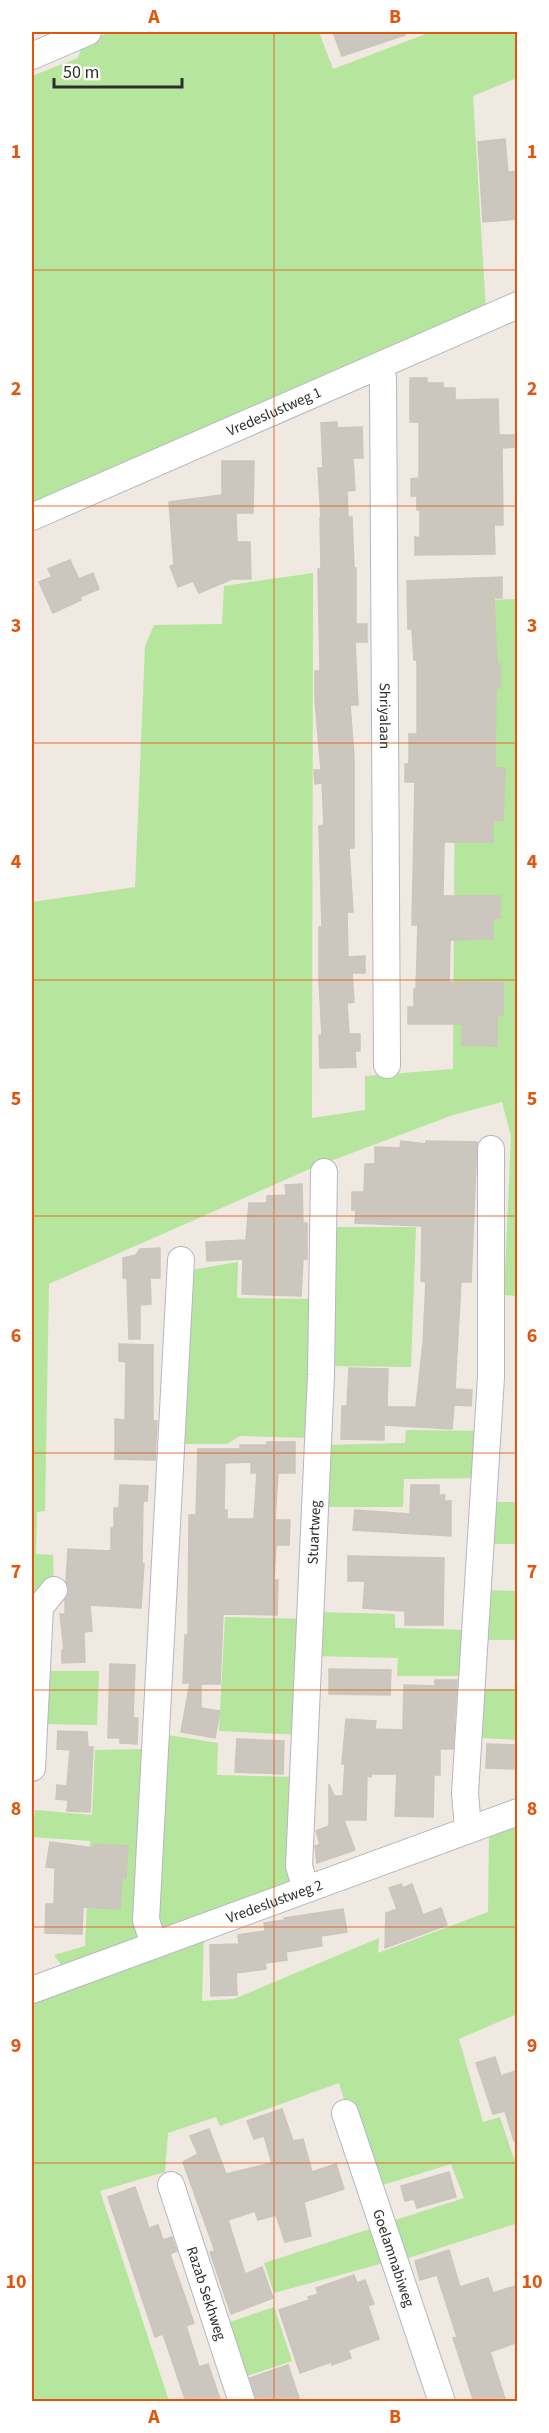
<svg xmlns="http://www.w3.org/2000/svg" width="549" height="2433" font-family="'Source Sans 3',sans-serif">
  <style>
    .green { fill: #b6e59e }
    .building { fill: #cbc7bf; stroke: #cbc5ba; stroke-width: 1.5; fill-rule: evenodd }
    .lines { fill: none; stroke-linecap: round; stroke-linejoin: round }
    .minor-casing { stroke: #b4b7c1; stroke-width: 28 }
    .minor { stroke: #fff; stroke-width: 26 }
    .grid { fill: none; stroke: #df570e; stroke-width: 1.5; stroke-opacity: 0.55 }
    .labels { text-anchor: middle; stroke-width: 5; stroke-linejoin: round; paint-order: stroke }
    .street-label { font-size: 15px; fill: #2e2e2e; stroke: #fff }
    .neatline { fill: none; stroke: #df570e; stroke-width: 2 }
    .grid-label { font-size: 20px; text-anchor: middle; font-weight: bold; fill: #df570e }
  </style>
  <rect width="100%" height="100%" fill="#efe9e1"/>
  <g class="green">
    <path d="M110 32H319L333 69 431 32H517V78L473 96 486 311 32 511V76L78 58 83 43Z"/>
    <path d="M313 573 312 1118 365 1110V1076L453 1069 456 601 517 599V1296L504 1295 511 1136 502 1102 453 1115 312 1168 49 1284 45 1511 37 1512 36 1554 53 1555 54 1585 32 1689V902L135 887 145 646 154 625 222 624 224 586Z"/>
    <path d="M327 1227H416L411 1367 324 1366Z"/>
    <path d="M238 1262 237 1298 319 1299 314 1438 240 1436 227 1444H177L185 1271Z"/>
    <path d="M406 1430 487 1431 483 1478 404 1479 403 1507H320L323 1445 405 1443Z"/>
    <path d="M492 1502H517V1544H488Z"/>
    <path d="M484 1590 517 1591V1640H484Z"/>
    <path d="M314 1612 395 1614V1628L471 1630V1676H397L398 1658 313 1656Z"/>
    <path d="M225 1617 306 1619 302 1735 219 1731Z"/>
    <path d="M42 1671H99L97 1725 40 1724Z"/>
    <path d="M481 1689H517V1740L481 1738Z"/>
    <path d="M162 1734 218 1743 217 1775 295 1777 293 1884 160 1932 151 1916Z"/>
    <path d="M146 1749 144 1936 65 1970 54 1955 85 1946 90 1841 32 1837 35 1810 92 1815 95 1750Z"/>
    <path d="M517 1819V2014L459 2039 483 2122 500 2117 514 2159H517V2230L515 2224 399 2261 386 2223 464 2198 451 2164 370 2189 339 2083 220 2126 216 2117 168 2133 165 2172 100 2191 169 2401 32 2402V1996L204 1931 202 2001 234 1999 379 1938 378 1953 488 1912 489 1829Z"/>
    <path d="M379 2226 391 2261 274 2293 264 2263Z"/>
    <path d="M274 2307 292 2361 238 2379 221 2325Z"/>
  </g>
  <g class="building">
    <path d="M333 32H404L405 35 342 56Z"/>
    <path d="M505 139 508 172 518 171V219L483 222 478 142Z"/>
    <path d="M410 378H427V383H443V388H455V400L498 399 499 435H516L517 447 502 448 503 525H494L495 554 415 555V537L420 538V510H417V496H411V479L419 478V422H410Z"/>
    <path d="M337 422V428L362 427 363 458H353L355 490 347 491 348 517H352L354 568H356V624H367V642H355L358 705H350L354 757V848H349L353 912H347L348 957 365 956V973H352L354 1002 347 1003 349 1034H360V1051H355L356 1067 320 1068 319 1035H322L319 980V927H322L319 826 324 825 322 783 315 784 314 770H321L315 700V671H320L318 569H321L320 518H321L318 468H323L321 423Z"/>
    <path d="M222 461H254L253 513H236L237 542H250L251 579H232L199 593 193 581 178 587 170 566 174 565 169 502 222 495Z"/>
    <path d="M70 560 79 579 93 573 99 589 80 597 81 600 53 613 39 582 52 577 48 569Z"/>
    <path d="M502 577V598H494L497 664H500V688H496L495 768H505L503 820H493V842H444L443 896H500V918H493V939L450 940 449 982 503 983V1015H497V1046L462 1045V1024H408V1007H414V989H416L418 925H412L415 782H405V764H409V734H417V660H414L412 629H408L407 581Z"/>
    <path d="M401 1141 426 1144V1141L477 1142 471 1282H461L455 1389 472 1390 471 1406 454 1405 452 1429 384 1425V1440L341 1439 342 1406H347L349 1368 388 1369 387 1407H416L423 1343 426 1282 421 1281 422 1226 355 1223 356 1210H352V1192H364L365 1164H375V1147L400 1148Z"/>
    <path d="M302 1184 303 1223H307V1259H303L301 1296 242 1294 243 1259 207 1261 206 1242 246 1240 249 1203H267V1196L286 1195 285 1185Z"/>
    <path d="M160 1248V1278H150L151 1304 140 1305V1339H129L127 1278H123V1258L136 1255 140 1249Z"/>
    <path d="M119 1344 153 1345V1421H157L155 1460 115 1459V1419L125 1420 126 1362 119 1361Z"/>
    <path d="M267 1442H295V1473H278L275 1520H290L289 1545H276L274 1580H278L277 1615 223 1614 220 1684H201V1708L220 1711 215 1738 181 1732 190 1683H183L185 1635H188L189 1515H196L198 1449H240V1445H267ZM251 1462V1473H257L254 1519H227V1510H224L225 1463Z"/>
    <path d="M120 1485 148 1486 147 1501H143L142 1564H144L141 1608 90 1605 92 1631 84 1632 85 1662 62 1663V1650H64L60 1614H65V1600L69 1592 66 1582 68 1549 111 1551V1528H114V1508H119Z"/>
    <path d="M411 1485H439V1495H445L444 1501H451V1536L353 1530 355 1510 410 1514Z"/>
    <path d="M348 1556 444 1558 443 1625H405V1611L363 1608 365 1581H348Z"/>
    <path d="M110 1664 135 1665 133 1718H138L137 1744 120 1743V1738H108Z"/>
    <path d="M329 1669 391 1670 390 1695 329 1694Z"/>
    <path d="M435 1680H457L453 1749H440V1775H434L433 1817 395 1816 397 1774H371V1777L367 1776 366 1820H344L355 1850 317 1863 315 1846 320 1844 316 1831 329 1826V1784L334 1796H343L345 1764H342L346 1719 376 1721 375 1729 403 1730 404 1685 435 1686Z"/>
    <path d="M58 1731 87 1732 88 1747H93L90 1812 67 1811 68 1800 56 1799 57 1785 67 1786 70 1750 57 1749Z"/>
    <path d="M237 1739 284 1741 283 1774 235 1772Z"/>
    <path d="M487 1744 518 1745V1769L486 1768Z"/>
    <path d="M50 1842 94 1848V1844L128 1846 126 1878H122L120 1909 83 1907 82 1934 45 1933 46 1904H54L55 1868 46 1867Z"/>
    <path d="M401 1884 403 1888 412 1884 423 1915 441 1908 447 1925 385 1948 386 1913 397 1909 389 1888Z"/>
    <path d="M343 1909 347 1932 321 1936 322 1946 286 1952 287 1960 265 1963 266 1969 236 1973 237 1995 211 1996 210 1945 239 1944 238 1935 265 1931 264 1923 285 1920 284 1918Z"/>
    <path d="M495 2057 501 2076 518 2070V2140L514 2141 505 2111 493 2114 476 2063Z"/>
    <path d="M282 2109 293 2141 303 2139 312 2172 336 2164 344 2189 304 2202 311 2236 285 2242 276 2215 258 2220 255 2211 228 2220 245 2274 262 2267 273 2298 231 2314 210 2252 215 2251 183 2162 198 2154 190 2136 209 2129 226 2174 272 2163 264 2136 254 2139 247 2121Z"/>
    <path d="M449 2172 456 2197 417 2208 414 2199 405 2201 401 2186Z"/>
    <path d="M135 2187 149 2228 158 2225 163 2240 172 2237 177 2251 170 2254 194 2323 186 2326 199 2367 208 2364 221 2402H186L163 2334 155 2337 108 2197Z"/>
    <path d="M449 2250 460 2287 488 2278 493 2293 518 2285V2342L490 2352 506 2402H474L453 2338 457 2337 437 2275 420 2280 415 2261Z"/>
    <path d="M354 2275 357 2283 365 2280 374 2304 368 2306 379 2339 348 2350 351 2358 332 2365 331 2362 300 2373 279 2310 309 2300 308 2297 318 2294 316 2288Z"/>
    <path d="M288 2365 299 2398 289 2402H257L250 2378Z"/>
  </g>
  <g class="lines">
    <g class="minor-casing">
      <g id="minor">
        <path d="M32 56 88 32"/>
        <path id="s1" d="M378 367 383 378 387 1065"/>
        <path id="s2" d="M32 517 518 305"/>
        <path d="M32 1768 40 1607 54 1590"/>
        <path d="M468 1829 465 1793 491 1377V1149"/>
        <path id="s3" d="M306 1889 299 1866 321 1375 324 1172"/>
        <path d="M154 1945 146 1920 181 1260"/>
        <path id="s4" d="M32 1990 518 1812"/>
        <path id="s5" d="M345 2113 442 2402"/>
        <path id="s6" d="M171 2185 242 2402"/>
      </g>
    </g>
    <use href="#minor" class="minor"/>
  </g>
  <path class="grid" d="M274 32V2402M32 270H518M32 506H518M32 743H518M32 980H518M32 1216H518M32 1453H518M32 1690H518M32 1927H518M32 2163H518"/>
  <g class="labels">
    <g class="street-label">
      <text dy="5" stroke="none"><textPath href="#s2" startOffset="264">Vredeslustweg 1</textPath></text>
      <text dy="5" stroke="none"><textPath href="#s1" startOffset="350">Shriyalaan</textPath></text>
      <text dy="5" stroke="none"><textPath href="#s3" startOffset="358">Stuartweg</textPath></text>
      <text dy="5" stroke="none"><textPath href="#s4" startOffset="258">Vredeslustweg 2</textPath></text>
      <text dy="5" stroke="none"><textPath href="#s5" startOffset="153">Goelamnabiweg</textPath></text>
      <text dy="5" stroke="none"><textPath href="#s6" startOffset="114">Razab Sekhweg</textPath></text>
    </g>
  </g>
  <rect width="549" height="2433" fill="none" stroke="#ffffff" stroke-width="66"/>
  <path d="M54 78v9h128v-9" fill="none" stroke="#2e2e2e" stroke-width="3"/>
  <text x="63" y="78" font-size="18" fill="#2e2e2e" stroke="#ffffff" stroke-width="4.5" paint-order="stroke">50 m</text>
  <rect x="33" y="33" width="483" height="2367" class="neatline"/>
  <g class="grid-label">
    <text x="154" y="23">A</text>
    <text x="395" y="23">B</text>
    <text x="16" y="158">1</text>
    <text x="532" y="158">1</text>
    <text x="16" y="395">2</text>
    <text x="532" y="395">2</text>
    <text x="16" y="632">3</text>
    <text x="532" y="632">3</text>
    <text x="16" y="868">4</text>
    <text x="532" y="868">4</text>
    <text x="16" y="1105">5</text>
    <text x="532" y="1105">5</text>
    <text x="16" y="1342">6</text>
    <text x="532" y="1342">6</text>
    <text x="16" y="1578">7</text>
    <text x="532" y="1578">7</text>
    <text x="16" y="1815">8</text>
    <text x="532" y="1815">8</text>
    <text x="16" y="2052">9</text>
    <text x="532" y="2052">9</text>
    <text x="16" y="2288">10</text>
    <text x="532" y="2288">10</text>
    <text x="154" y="2423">A</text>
    <text x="395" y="2423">B</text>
  </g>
</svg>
